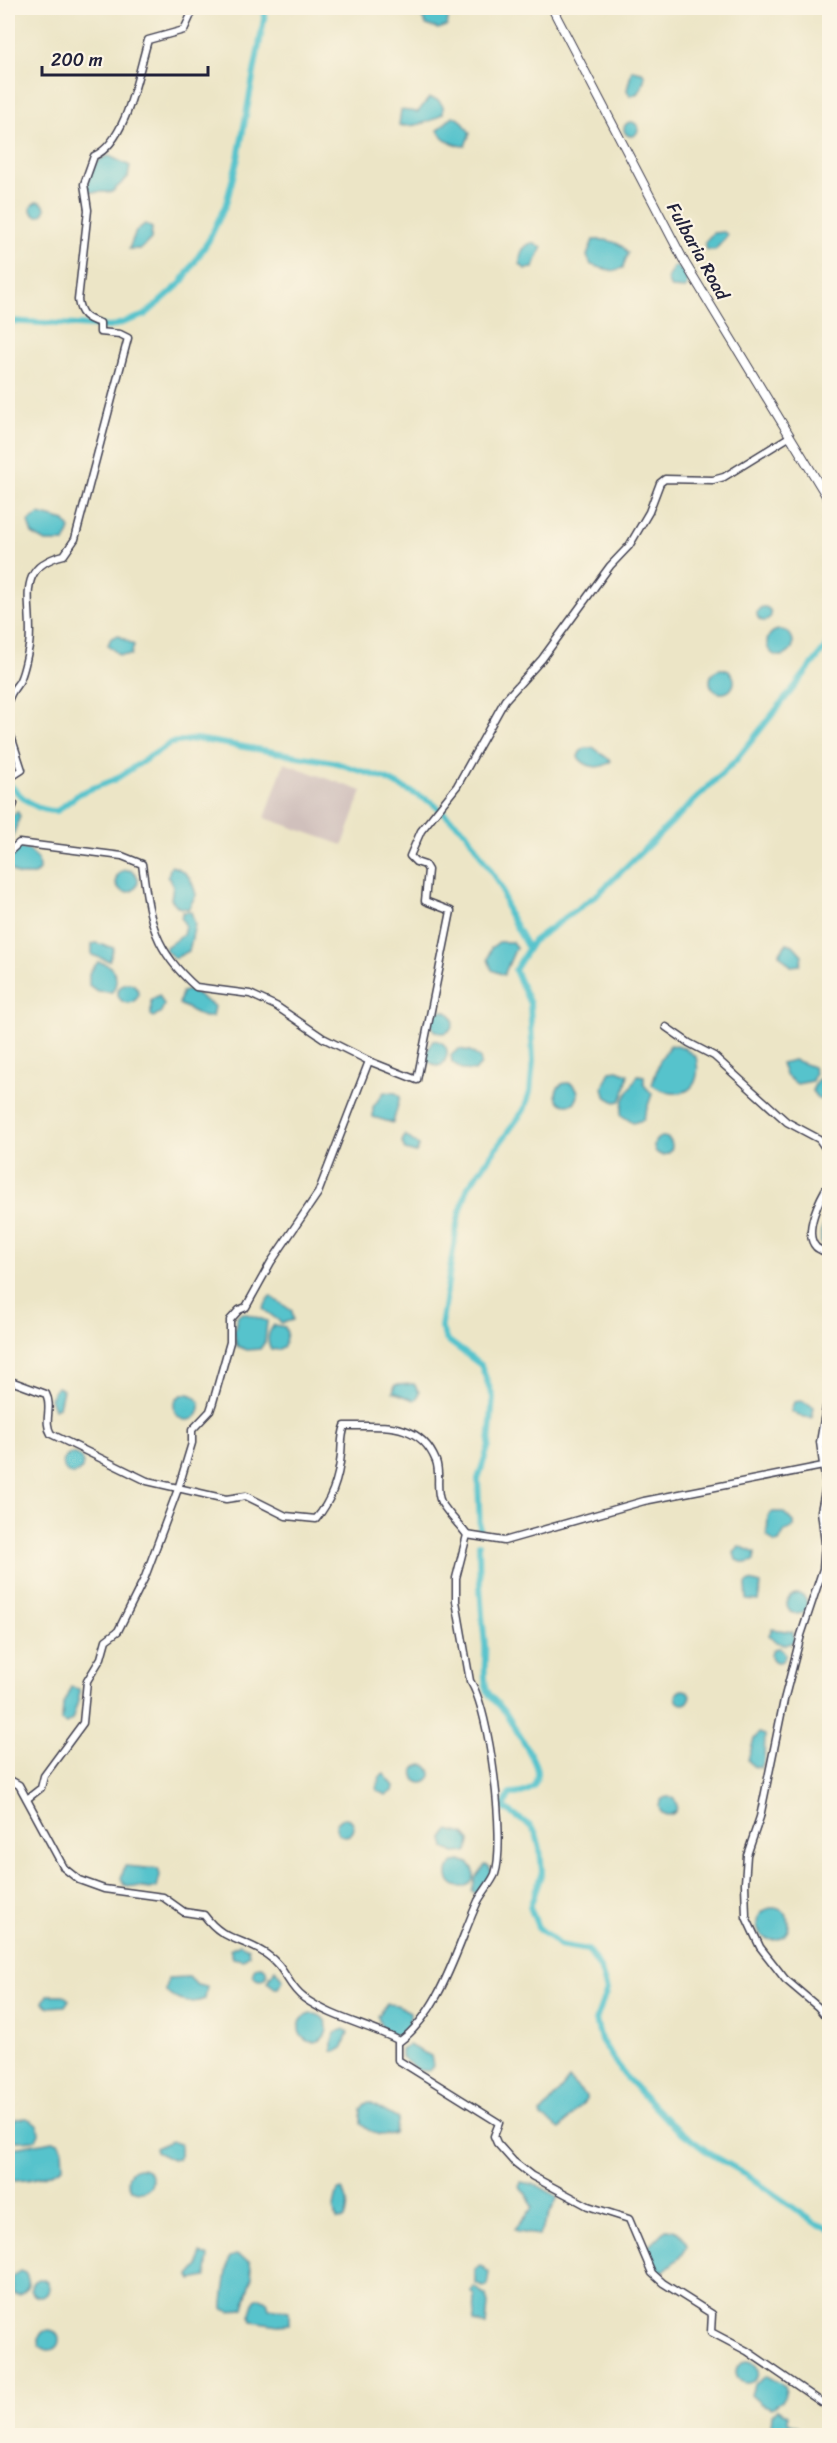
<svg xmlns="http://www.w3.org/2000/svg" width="837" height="2443" font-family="Sriracha,sans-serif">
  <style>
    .industrial { fill: #d0c0bc }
    .water { fill: #56c3cc; stroke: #3c7284; stroke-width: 1.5 }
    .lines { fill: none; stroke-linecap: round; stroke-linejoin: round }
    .canal { stroke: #56c3cc; stroke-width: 6 }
    .minor-casing { stroke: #403f50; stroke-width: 9 }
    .major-casing { stroke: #403f50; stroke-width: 10 }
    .minor { stroke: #fff; stroke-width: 6 }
    .major { stroke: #fff; stroke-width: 8 }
    .labels { text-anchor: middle; stroke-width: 4.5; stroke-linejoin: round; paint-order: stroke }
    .street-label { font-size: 18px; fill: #22223b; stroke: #fcf5e5 }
  </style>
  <rect width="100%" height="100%" fill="#fcf5e5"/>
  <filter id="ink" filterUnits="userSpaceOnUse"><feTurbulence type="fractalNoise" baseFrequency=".0167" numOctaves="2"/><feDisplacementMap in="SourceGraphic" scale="12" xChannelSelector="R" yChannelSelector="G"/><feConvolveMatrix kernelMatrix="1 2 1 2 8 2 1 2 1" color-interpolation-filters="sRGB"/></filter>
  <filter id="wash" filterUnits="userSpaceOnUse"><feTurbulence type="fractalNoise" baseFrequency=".008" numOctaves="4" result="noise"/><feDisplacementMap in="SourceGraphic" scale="24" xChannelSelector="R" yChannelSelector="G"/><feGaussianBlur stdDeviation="1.35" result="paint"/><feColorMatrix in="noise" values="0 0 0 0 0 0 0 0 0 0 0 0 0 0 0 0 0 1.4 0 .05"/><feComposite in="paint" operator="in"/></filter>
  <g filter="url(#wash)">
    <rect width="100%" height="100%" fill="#ece5c6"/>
    <path class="industrial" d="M284 763 362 791 343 845 265 818Z"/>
    <g class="water">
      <path d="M425 8 446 9 449 14 447 26 438 29 426 25 421 16Z"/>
      <path d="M632 70 642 72 645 76C642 86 642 94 630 96L627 90Z"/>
      <path d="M429 98 438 100 443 106V113C433 122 412 128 399 125L401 110 418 112Z"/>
      <path d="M453 116 462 121 470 133 465 146C455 146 442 140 438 130Z"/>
      <circle cx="631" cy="129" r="7"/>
      <path d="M109 156 130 166 128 177 112 192H90L87 186C89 172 95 159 109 156Z"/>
      <circle cx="38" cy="209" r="7"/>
      <path d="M145 224 152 228 151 239 141 249H129L136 231Z"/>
      <path d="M724 232 728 235 715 250H707L705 242 713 233Z"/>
      <path d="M593 240C607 239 620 241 628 253L623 268 612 271 591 265 587 256Z"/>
      <path d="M532 243 542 247 533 268 525 269 520 264C520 254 522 246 532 243Z"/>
      <path d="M674 266C684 269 691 280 685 289L671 288 667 279Z"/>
      <path d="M39 514 65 521 70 529 65 542H46L32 534 28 522Z"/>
      <circle cx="764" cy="614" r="7"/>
      <circle cx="780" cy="643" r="13"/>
      <path d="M118 635 134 645 131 655H119L108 645 111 638Z"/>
      <circle cx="722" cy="681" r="12"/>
      <path d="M585 748H594L611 761C601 770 586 768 578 757L580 752Z"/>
      <path d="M17 811 20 816 8 849V821Z"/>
      <path d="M17 847 29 850 38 859 39 870 34 875H18L9 868 8 856Z"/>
      <path d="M171 866C187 870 192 879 196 895L188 909 178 907 171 899 173 886 168 876Z"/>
      <circle cx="127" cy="881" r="11"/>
      <path d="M183 912H191L195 924 189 951 175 958 166 951V947L183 935 185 925 181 917Z"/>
      <path d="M499 942H512L516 947 504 975 492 970 488 959 491 948Z"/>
      <path d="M96 943 114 948 109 961 92 955V944Z"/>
      <path d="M787 943 793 945 802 955 800 965 791 966 779 954Z"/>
      <path d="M98 962C114 964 121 979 112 992L97 991 89 985V973Z"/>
      <circle cx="128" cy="993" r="10"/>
      <path d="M189 990 214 1006 212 1017H204L179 1004 182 992Z"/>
      <path d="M159 995 164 1005 160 1014 154 1017 151 1015V1000Z"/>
      <circle cx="442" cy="1022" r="11"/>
      <path d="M433 1040C448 1042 451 1053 442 1065L437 1066 427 1061V1052Z"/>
      <path d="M670 1045 684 1048 696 1057C704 1091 679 1103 652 1085L660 1060Z"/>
      <path d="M459 1049 470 1051 480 1058 481 1064 475 1071 463 1070 452 1062 451 1055Z"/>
      <path d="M794 1060 813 1067 815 1073 812 1081 797 1084 785 1075 781 1063Z"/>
      <path d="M618 1070 628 1074 624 1094 620 1101 615 1102 605 1096 603 1087 610 1071Z"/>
      <path d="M638 1075 644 1076V1085L652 1094 643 1120 633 1123 621 1115 623 1101Z"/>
      <path d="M823 1077 829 1078V1097L824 1100 818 1099 812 1091 817 1080Z"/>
      <circle cx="567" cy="1094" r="11"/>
      <path d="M384 1092 396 1093 400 1097 393 1123 373 1117V1107Z"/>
      <path d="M405 1135 419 1146 416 1153 405 1150 402 1142Z"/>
      <circle cx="663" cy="1146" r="9"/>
      <path d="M829 1213V1248L821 1243V1231Z"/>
      <path d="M270 1296 292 1311 293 1320 282 1323 263 1309Z"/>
      <path d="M244 1313 267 1321 265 1342 260 1349 247 1350 237 1346 234 1331 238 1315Z"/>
      <path d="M274 1325 285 1327 287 1333 284 1346 278 1350 271 1349C266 1341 268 1332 274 1325Z"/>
      <path d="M414 1384 419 1392 417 1398 414 1400 393 1392 395 1385Z"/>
      <path d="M57 1387 63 1390 59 1407 54 1409 50 1398Z"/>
      <circle cx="187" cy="1407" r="13"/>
      <path d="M802 1401 814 1407 812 1418 799 1416 791 1411 794 1402Z"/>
      <circle cx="73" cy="1464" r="10"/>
      <path d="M772 1512H783L794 1523V1527L785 1531 779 1542 775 1543 767 1536 768 1516Z"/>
      <path d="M739 1546 755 1553 754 1561 745 1563 736 1560 734 1553Z"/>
      <path d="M750 1581 761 1584 758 1601 747 1600 746 1584Z"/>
      <circle cx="797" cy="1604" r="10"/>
      <path d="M772 1629 793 1632 794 1642 785 1645 774 1641 769 1635Z"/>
      <circle cx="778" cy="1655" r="7"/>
      <path d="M71 1687 79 1689V1698L72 1720 66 1724 62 1721 63 1704Z"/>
      <circle cx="683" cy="1697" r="7"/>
      <path d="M759 1733 765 1735 764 1761 761 1768 753 1766 748 1760 754 1739Z"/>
      <circle cx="422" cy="1774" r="9"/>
      <path d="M384 1774 394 1786 393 1791 386 1795 377 1790 379 1778Z"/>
      <circle cx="668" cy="1806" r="9"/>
      <circle cx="345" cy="1827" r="9"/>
      <path d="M449 1830 464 1834 470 1841 468 1852 454 1853 445 1848 443 1839Z"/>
      <circle cx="461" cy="1874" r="13"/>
      <path d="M485 1865 489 1866 491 1873 479 1893H475L472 1891 475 1879Z"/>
      <path d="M125 1866 158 1869 160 1875 157 1887 150 1889 124 1885 121 1878Z"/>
      <circle cx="773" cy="1924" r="16"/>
      <path d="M240 1944 248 1948 249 1955 243 1960 233 1958 230 1949Z"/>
      <circle cx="260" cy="1973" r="7"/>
      <path d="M275 1969 283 1980 278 1988H275L267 1982Z"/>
      <path d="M189 1977 197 1985 207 1987 205 1999C191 2005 176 2002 166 1991L168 1978Z"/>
      <path d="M47 1995H63L69 2000 65 2006 49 2007 43 2002Z"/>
      <path d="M387 2004 397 2005 410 2012 409 2031 402 2036C390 2035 379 2029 378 2016Z"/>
      <circle cx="313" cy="2028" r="14"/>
      <path d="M344 2029 348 2032 343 2048 336 2052 332 2051V2040L336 2032Z"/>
      <path d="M408 2045 431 2056 433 2066 429 2071 418 2070 401 2057V2049Z"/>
      <path d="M569 2079 586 2096V2100L560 2129 542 2117 541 2114Z"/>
      <path d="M370 2103 398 2119 394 2133C381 2138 370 2133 361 2124V2109L365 2104Z"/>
      <path d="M27 2118 38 2126 39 2134 36 2140 17 2141 10 2138 11 2126 16 2119Z"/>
      <path d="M53 2141 59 2142 62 2148 63 2167C49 2176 24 2183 8 2180V2149Z"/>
      <path d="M171 2141 180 2144V2155L177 2159 172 2160 156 2152 155 2148Z"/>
      <circle cx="140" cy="2180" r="12"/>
      <path d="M521 2182 537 2185 558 2197 539 2235 518 2232 515 2229 532 2208 528 2196 519 2186Z"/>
      <path d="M342 2190C349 2199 349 2208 345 2219L338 2220C331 2212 335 2201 338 2191Z"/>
      <path d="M666 2229C677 2229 685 2235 687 2246L679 2258 660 2274 655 2269 647 2248Z"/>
      <path d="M200 2253 209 2257 206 2277 192 2280 190 2276 199 2266Z"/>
      <path d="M236 2255 250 2261 252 2277 244 2308 231 2312 223 2309C222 2305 228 2261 230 2257Z"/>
      <path d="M480 2265 489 2272 487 2286 483 2287 475 2284V2269Z"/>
      <path d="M20 2271 25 2273C31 2282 28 2291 19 2295L14 2294 11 2277Z"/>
      <circle cx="40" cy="2288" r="9"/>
      <path d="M474 2287 486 2295 488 2304 486 2325 474 2322 475 2295 471 2292Z"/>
      <path d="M260 2298 267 2301 269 2308 289 2311V2324L279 2325 252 2321 250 2316 255 2300Z"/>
      <circle cx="49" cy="2340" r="10"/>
      <circle cx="747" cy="2372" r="11"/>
      <path d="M767 2376 785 2386 786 2390 783 2400 772 2408 761 2404 751 2395 754 2385Z"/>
      <path d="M778 2409 788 2415V2422L798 2426 801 2435H783L771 2426 772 2415Z"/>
    </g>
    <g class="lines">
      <g class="canal">
        <path d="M8 321 110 327 145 315 181 283 209 240 226 204 238 158 266 8"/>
        <path d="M8 782C20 797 37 812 57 811L80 793 114 780 171 743 197 739 333 762 386 779 431 802 466 832 501 887 508 912 528 948"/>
        <path d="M480 1532 478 1479 489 1445 493 1397 481 1365 446 1339 441 1327 458 1219 468 1187 524 1110 530 1092 533 1061 530 1004 515 970 533 941 598 894 737 759 830 642"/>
        <path d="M479 1544C479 1578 481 1611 485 1645 486 1658 483 1673 486 1686 488 1698 499 1703 505 1712 512 1724 537 1760 537 1772 538 1790 524 1794 510 1794L504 1805 505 1809 529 1825 536 1833 540 1849 542 1872 530 1907 538 1927 559 1945 588 1950 600 1968 607 1990 596 2020 601 2040 624 2075 671 2124 709 2153 744 2173 815 2223 830 2229"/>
      </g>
    </g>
  </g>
  <g filter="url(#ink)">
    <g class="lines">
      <g class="minor-casing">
        <g id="minor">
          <path d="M8 702C10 693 14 689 19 682 24 673 27 656 29 646 35 605 11 568 64 555L75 539 128 338 120 334 100 332V323C86 319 80 314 78 300L88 210 84 184 94 156C127 142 138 73 148 40L184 30 194 8"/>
          <path d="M8 727 22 770 8 779"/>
          <path d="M8 799 14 804 8 818"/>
          <path d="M8 853 19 843 122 856 142 864C150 920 152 948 196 987L250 994 276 1006 323 1038 369 1061 417 1080 451 911 425 901 428 870 425 865 416 862 410 856 421 831 457 786 505 700 542 659 610 566 629 546 649 512 660 483 665 479 713 480 724 477 789 437"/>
          <path d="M666 1027 689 1043 714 1056 787 1122 819 1139 830 1155"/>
          <path d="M830 1182C821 1196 802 1232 816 1247 819 1250 826 1252 830 1254"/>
          <path d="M8 1380 46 1394C53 1407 43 1421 51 1434L147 1481 226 1499 246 1496 286 1516 316 1519C332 1500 339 1478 341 1454 342 1444 341 1436 345 1426 380 1427 419 1419 436 1461 441 1474 435 1491 441 1502 448 1514 459 1524 467 1535L504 1541 644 1501 823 1466"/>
          <path d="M830 1385 820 1442 826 1486 821 1511 825 1543 823 1569 801 1635 784 1700 760 1817 747 1855 745 1883 746 1917 760 1947 785 1979 818 2007 830 2022"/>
          <path d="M8 1779 19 1785 64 1868 79 1880 104 1889 163 1897 184 1912 204 1915C224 1942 241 1937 266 1954 286 1967 287 1986 304 1998 332 2018 368 2025 398 2040V2060L499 2123 494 2136 497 2143 513 2161 532 2176 588 2206 629 2219 652 2273 663 2283 712 2314 711 2332 747 2351 830 2408"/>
          <path d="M27 1799 41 1788 44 1776 83 1723 87 1681 101 1658 106 1640 118 1631 145 1577 178 1489 192 1443V1430L210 1411 213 1402 230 1342V1320L239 1310 246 1307 271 1262 318 1193 369 1061"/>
          <path d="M399 2042C441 2011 457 1947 478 1901 483 1892 491 1883 495 1874 506 1842 490 1709 470 1681L456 1601V1578L467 1535"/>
        </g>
      </g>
      <g class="major-casing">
        <path id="major" d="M552 8 685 263 830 502"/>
      </g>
      <use href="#minor" class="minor"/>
      <use href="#major" class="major"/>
    </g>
  </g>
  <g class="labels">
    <g class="street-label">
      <text transform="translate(698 251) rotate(61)" y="6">Fulbaria Road</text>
    </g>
  </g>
  <rect width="837" height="2443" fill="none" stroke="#fcf5e5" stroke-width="30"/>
  <path d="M42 66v9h166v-9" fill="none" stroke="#22223b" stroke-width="3"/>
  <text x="51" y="66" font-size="18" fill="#22223b" stroke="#fcf5e5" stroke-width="4.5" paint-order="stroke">200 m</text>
</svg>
